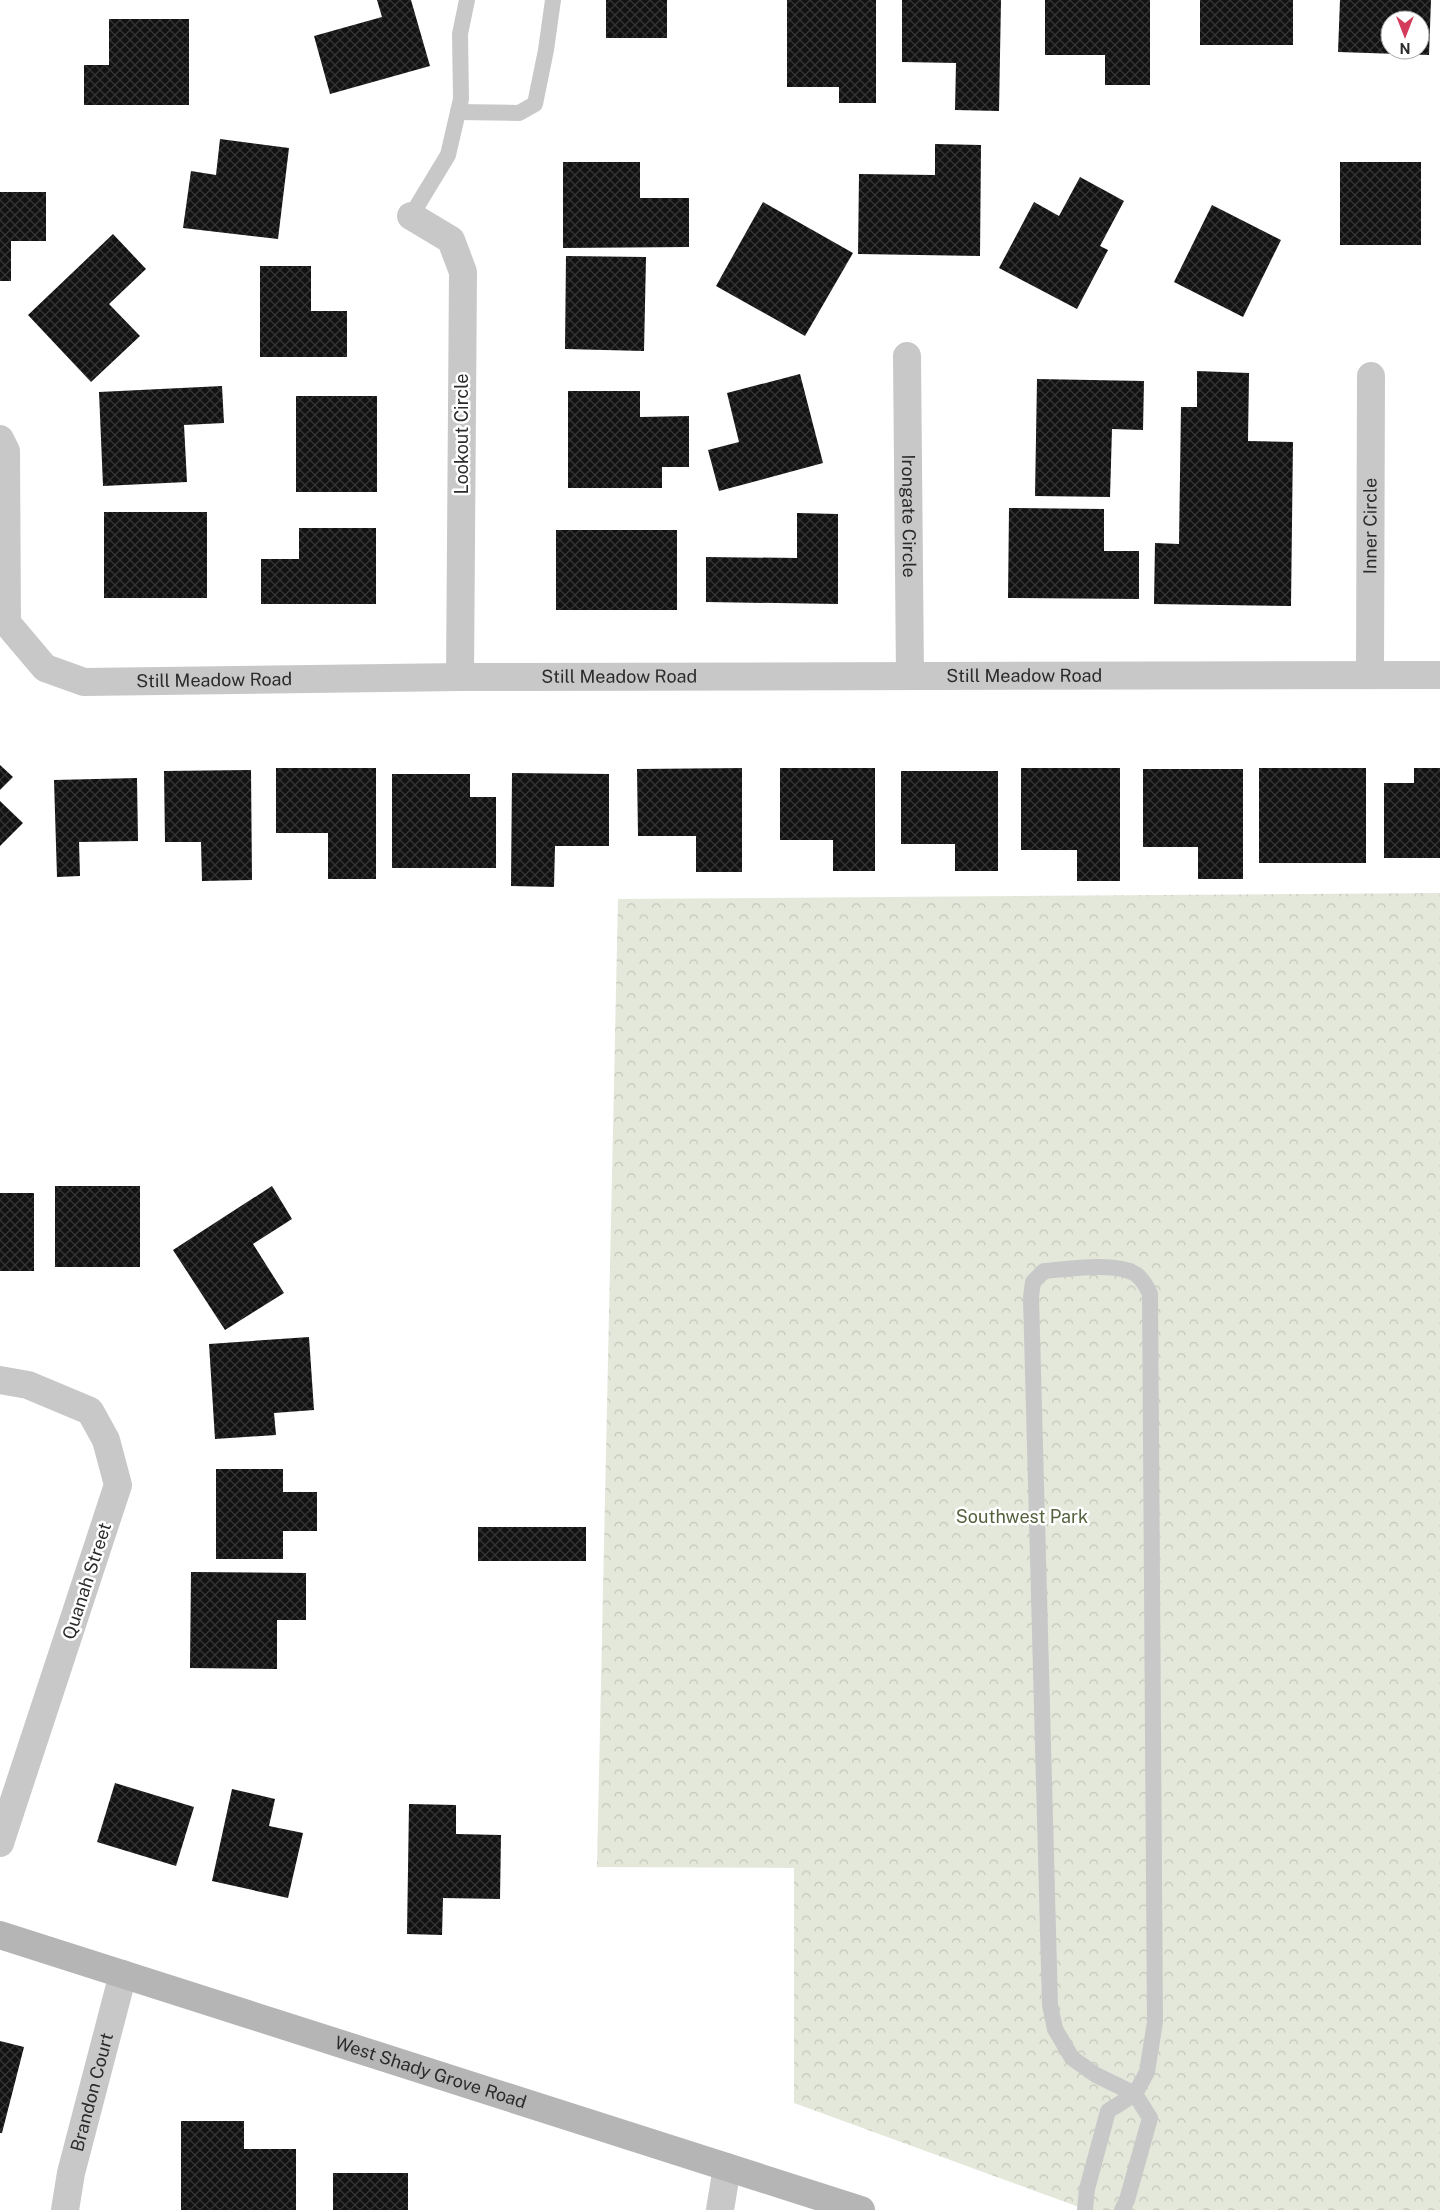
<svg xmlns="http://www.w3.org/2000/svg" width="1440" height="2210" font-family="'Public Sans',sans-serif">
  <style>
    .forest { fill: url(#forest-crowns) }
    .building { fill: url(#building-cross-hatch); fill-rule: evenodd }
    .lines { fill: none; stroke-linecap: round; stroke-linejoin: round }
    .service { stroke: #c8c8c8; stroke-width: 16 }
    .minor { stroke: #c8c8c8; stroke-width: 28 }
    .secondary { stroke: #b5b5b5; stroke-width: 28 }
    .labels { text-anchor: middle; stroke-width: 5; stroke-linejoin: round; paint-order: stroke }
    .street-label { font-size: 18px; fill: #2b2b2b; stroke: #fff }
    .park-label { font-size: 18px; fill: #54623e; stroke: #fff }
  </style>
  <defs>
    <pattern id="forest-crowns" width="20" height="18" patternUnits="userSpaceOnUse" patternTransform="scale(1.25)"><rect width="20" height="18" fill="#e3e8da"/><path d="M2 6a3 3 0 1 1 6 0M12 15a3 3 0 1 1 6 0" fill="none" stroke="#c3c7bb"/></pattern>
    <pattern id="building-cross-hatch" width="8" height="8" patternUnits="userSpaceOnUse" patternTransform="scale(1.25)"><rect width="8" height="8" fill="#121212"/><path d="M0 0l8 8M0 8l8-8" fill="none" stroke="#353535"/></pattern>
  </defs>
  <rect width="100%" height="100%" fill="#fff"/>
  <path class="forest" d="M1440 893V2210H1087L794 2103V1868L597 1867 618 899Z"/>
  <g class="building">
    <path d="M377 0H411L430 66 330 94 314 36 382 17Z"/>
    <rect x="606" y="0" width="61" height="38"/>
    <path d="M787 0H876V103H839V87H787Z"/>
    <path d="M902 0H1001L999 111 955 110 956 63 902 62Z"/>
    <path d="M1045 0H1150V85H1105V55H1045Z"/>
    <rect x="1200" y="0" width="93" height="45"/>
    <path d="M1340 0H1431L1429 55 1338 52ZM1390 20H1420V50H1390Z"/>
    <path d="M109 19H189V105H84V65H109Z"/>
    <path d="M220 139 289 148 278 239 183 228 191 171 216 175Z"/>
    <path d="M935 144 981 145 980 256 858 254 859 174 935 175Z"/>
    <path d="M563 162H640V198H689V247L563 248Z"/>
    <rect x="1340" y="162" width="81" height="83"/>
    <path d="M1080 177 1124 201 1100 246 1108 250 1077 309 999 268 1034 202 1059 216Z"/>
    <path d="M0 192H46V241H11V281H0Z"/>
    <path d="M763 202 853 253 805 336 716 286Z"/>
    <path d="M1212 205 1281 240 1243 317 1174 282Z"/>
    <path d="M113 234 146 269 109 304 140 336 91 382 28 315Z"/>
    <path d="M566 256 646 257 644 351 565 349Z"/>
    <path d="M260 266H311V311H347V357H260Z"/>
    <path d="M1197 371 1249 373 1248 441 1293 442 1291 606 1154 604 1155 543 1179 544 1181 407H1197Z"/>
    <path d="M800 374 823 463 719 491 708 450 739 442 727 393Z"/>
    <path d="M1037 379 1144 381 1143 430 1112 429 1110 497 1035 496Z"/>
    <path d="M222 386 224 423 184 425 187 482 103 486 99 392Z"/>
    <path d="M568 391H640V417L689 416V467H662V488H568Z"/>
    <rect x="296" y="396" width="81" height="96"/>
    <path d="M1009 508 1104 509V551H1139V599L1008 598Z"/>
    <rect x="104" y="512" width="103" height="86"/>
    <path d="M797 513 838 514V604L706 602V557L797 558Z"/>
    <path d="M299 528H376V604H261V559H299Z"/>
    <rect x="556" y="530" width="121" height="80"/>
    <path d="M0 765 13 777 0 790Z"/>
    <path d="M276 768H376V879H328V833H276Z"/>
    <path d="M742 768V872H696V836H638L637 769Z"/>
    <path d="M780 768H875V871H833V840H780Z"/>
    <path d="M1021 768H1120V881H1077V850H1021Z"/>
    <rect x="1259" y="768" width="107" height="95"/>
    <path d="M1414 768H1440V858H1384V783H1414Z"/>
    <path d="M1143 769H1243V879H1198V847H1143Z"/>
    <path d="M251 770 252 880 202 881 201 842H165L164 771Z"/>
    <path d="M901 771H998V871H955V844H901Z"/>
    <path d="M512 773 609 774V846H555L554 887 511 886Z"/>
    <path d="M392 774H470V797H496V868H392Z"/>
    <path d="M137 778 138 841 79 842 80 876 57 877 54 780Z"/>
    <path d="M0 801 23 823 0 846Z"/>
    <rect x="55" y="1186" width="85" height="81"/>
    <path d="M272 1186 292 1219 253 1244 284 1293 225 1330 173 1250Z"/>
    <rect x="0" y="1193" width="34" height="78"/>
    <path d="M309 1337 314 1410 274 1413 276 1435 215 1439 209 1344Z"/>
    <path d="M216 1469H283V1492H317V1531H283V1559H216Z"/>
    <rect x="478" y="1527" width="108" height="34"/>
    <path d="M191 1572 306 1573V1620H277V1669L190 1668Z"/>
    <path d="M115 1783 194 1807 176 1866 97 1842Z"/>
    <path d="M232 1789 275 1799 269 1826 303 1833 288 1898 212 1881Z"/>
    <path d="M409 1804 456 1805V1834L501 1835 500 1899 443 1898 442 1935 407 1934Z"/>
    <path d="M0 2041 24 2047 2 2133H0Z"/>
    <path d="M181 2121H244V2149H296V2210H181Z"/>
    <rect x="333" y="2173" width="75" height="37"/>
  </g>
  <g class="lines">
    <g class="service">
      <path d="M458 112 519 113 535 104 546 50 553 0"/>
      <path d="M411 216 448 155 461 99 460 34 467 0"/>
      <path d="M1085 2210 1087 2189 1108 2111 1135 2094 1147 2072 1155 2022 1150 1294C1147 1287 1143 1280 1137 1275 1118 1261 1067 1269 1044 1271L1033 1282 1031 1297 1050 2005 1055 2029 1072 2058 1096 2075 1135 2094 1150 2118 1127 2200 1122 2210"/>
    </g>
    <g class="minor">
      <path d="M411 216 451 240 463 272 460 677"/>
      <path id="s1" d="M907 356 910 676"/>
      <path id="s2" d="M0 439 6 451 7 623 45 668 84 682 460 677 1440 675"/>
      <path id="s3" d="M1370 675 1371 376"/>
      <path d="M0 1380 28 1385 90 1411 106 1440 118 1485 0 1843"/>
      <path id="s4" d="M65 2210 71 2173 123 1974"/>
      <path d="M720 2210 727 2167"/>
    </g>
    <path class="secondary" id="s5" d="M0 1935 861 2210"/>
  </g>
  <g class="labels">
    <g class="street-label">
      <text transform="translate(462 434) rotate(-90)" y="6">Lookout Circle</text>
      <text dy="6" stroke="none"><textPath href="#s1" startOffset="160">Irongate Circle</textPath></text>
      <text dy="6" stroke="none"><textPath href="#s3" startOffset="149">Inner Circle</textPath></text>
      <text dy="6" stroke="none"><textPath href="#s2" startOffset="1226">Still Meadow Road</textPath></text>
      <text dy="6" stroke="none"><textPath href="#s2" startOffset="821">Still Meadow Road</textPath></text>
      <text dy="6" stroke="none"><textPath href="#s2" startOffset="416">Still Meadow Road</textPath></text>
      <text transform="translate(87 1581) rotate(-72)" y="6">Quanah Street</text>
      <text dy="6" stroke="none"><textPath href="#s5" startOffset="452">West Shady Grove Road</textPath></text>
      <text dy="6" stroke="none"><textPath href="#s4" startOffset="121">Brandon Court</textPath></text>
    </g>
    <g class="park-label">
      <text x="1022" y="1523">Southwest Park</text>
    </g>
  </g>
  <g transform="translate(1405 35) rotate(180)"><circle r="24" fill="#ffffff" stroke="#aaaaaa"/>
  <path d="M0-4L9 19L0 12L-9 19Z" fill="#d43c5b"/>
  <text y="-8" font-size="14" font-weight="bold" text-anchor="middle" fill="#2b2b2b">N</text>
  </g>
</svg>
